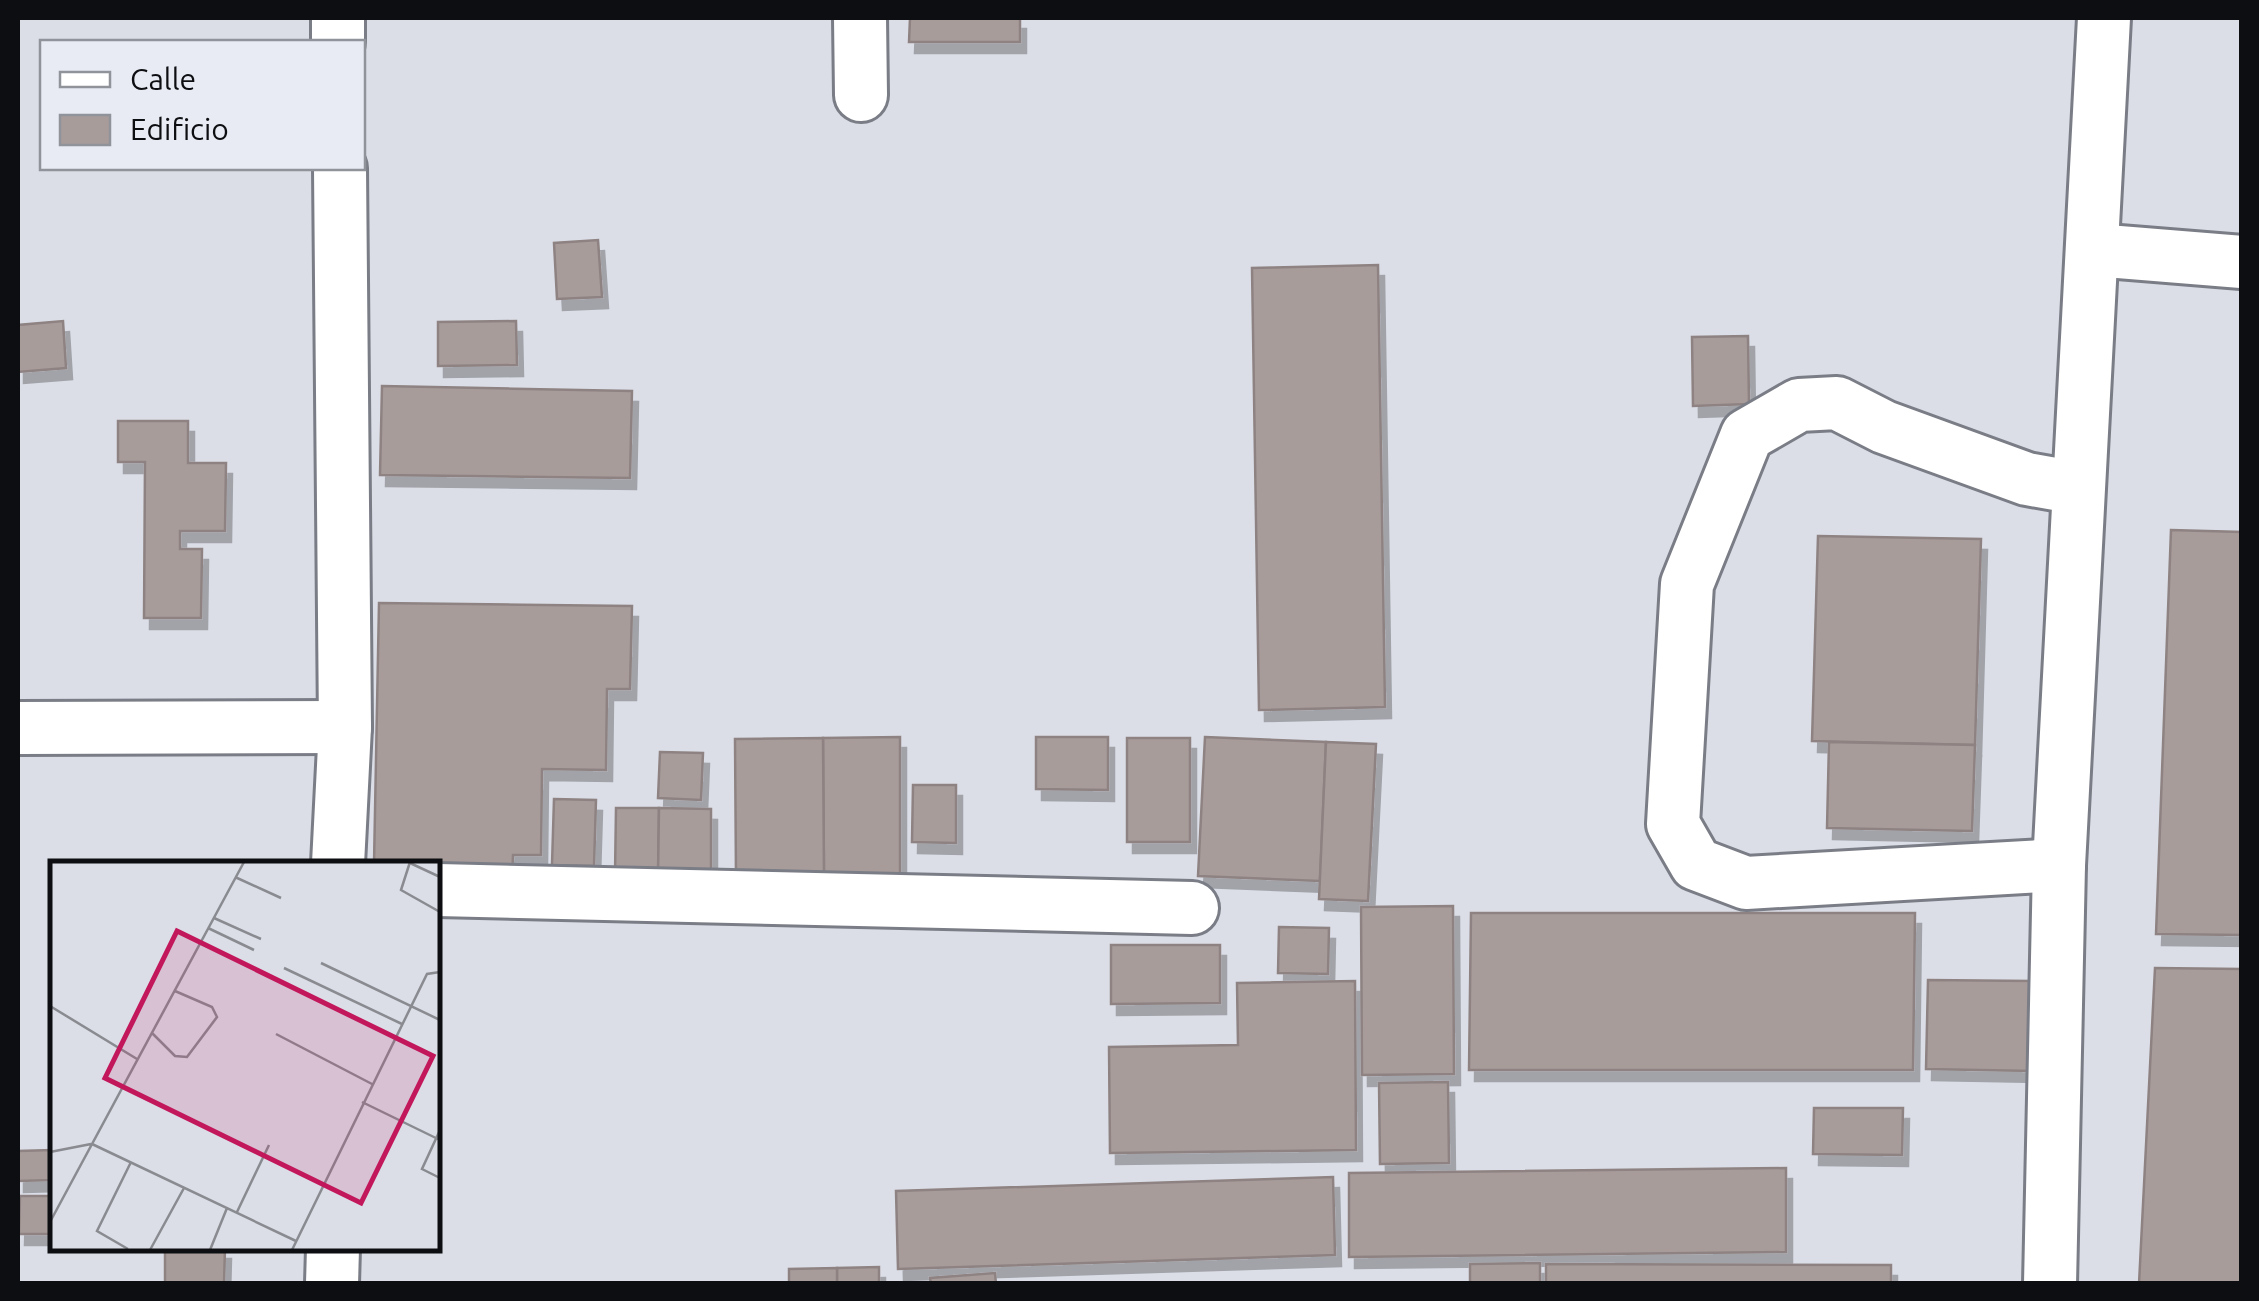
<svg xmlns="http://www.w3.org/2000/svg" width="2259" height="1301" font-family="Ubuntu,sans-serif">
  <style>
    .building { fill: #a89c9b; stroke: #8e8382; stroke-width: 2.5; filter: url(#shadow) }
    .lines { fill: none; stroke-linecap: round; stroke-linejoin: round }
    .minor-casing { stroke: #7a7d86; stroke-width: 58 }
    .minor { stroke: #fff; stroke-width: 52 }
    .inset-road { fill: none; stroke: #898b91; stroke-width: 2.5 }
    .view { fill: #c2185b; fill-opacity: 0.15; stroke: #c2185b; stroke-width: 5 }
    .inset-edge { fill: none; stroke: #0d0e11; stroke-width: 5 }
  </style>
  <defs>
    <filter id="shadow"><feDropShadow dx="6" dy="11" stdDeviation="0" flood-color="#0004"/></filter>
  </defs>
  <rect width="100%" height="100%" fill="#dbdee7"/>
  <g class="building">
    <path d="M910 18H1020V42H909Z"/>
    <path d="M598 240 602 297 557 299 554 243Z"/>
    <path d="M1378 265 1385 707 1259 710 1252 268Z"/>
    <path d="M63 321 66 368 18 372V325Z"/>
    <path d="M516 321 517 365 438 366V322Z"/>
    <path d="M1748 336 1749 404 1693 406 1692 337Z"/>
    <path d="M382 386 632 391 630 478 380 475Z"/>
    <path d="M118 421H188V463H226L225 531H180V549H202L201 618H144L145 462H118Z"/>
    <path d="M2171 530 2242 532V935L2156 934Z"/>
    <path d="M1818 536 1981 539 1975 745 1812 741Z"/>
    <path d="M379 603 632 606 630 689H607L606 770 542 769 541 855H513L512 880 438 879V864H374Z"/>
    <path d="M900 737V877H824L823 738Z"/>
    <path d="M1036 737H1108V790L1036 789Z"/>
    <path d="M1205 737 1326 742 1320 881 1198 876Z"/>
    <path d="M823 738 824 877 736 878 735 739Z"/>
    <rect x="1127" y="738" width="63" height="104"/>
    <path d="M1326 742 1376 744 1368 901 1319 899Z"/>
    <path d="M1829 742 1975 745 1972 831 1827 828Z"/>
    <path d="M660 752 703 753 701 800 658 798Z"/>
    <path d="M913 785H956V843L912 842Z"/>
    <path d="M554 799 596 800 594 866 552 865Z"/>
    <path d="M616 808H659L658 876 615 875Z"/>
    <path d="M659 808 711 809V876H658Z"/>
    <path d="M1453 906 1454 1074 1362 1075 1361 907Z"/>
    <path d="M1471 913H1915L1913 1070H1469Z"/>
    <path d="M1279 927 1329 928 1328 974 1278 973Z"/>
    <path d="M1111 945H1220V1003L1111 1004Z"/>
    <path d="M2155 968 2242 969V1284H2139Z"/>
    <path d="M1928 980 2037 981 2035 1071 1926 1069Z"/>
    <path d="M1355 981 1356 1150 1110 1153 1109 1047 1238 1045 1237 983Z"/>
    <path d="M1448 1082 1449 1163 1380 1164 1379 1083Z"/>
    <path d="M1814 1108H1903L1902 1155 1813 1154Z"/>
    <path d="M52 1150V1180L18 1181V1151Z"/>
    <path d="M1786 1168V1252L1349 1257V1173Z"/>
    <path d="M1333 1177 1335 1255 898 1269 896 1191Z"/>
    <path d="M20 1196H52V1234H19Z"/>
    <path d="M165 1248H225L224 1284H165Z"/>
    <path d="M1540 1263V1284H1470V1264Z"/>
    <path d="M1546 1264 1891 1265V1284H1546Z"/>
    <path d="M879 1267V1284H837V1268Z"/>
    <path d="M837 1268V1284H789V1269Z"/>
    <path d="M995 1273 996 1284H931L930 1278Z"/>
  </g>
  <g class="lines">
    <g class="minor-casing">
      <g id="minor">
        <path d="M338 18V42"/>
        <path d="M860 18 861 95"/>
        <path d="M2094 250 2242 262"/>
        <path d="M18 728 345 727"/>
        <path d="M338 864 345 727 340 168"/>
        <path d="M2059 865 1746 883 1696 864 1673 824 1687 584 1747 435 1799 405 1837 403 1884 427 2027 479 2078 488"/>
        <path d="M438 890 1192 908"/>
        <path d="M332 1284 333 1248"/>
        <path d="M2050 1284 2059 865 2104 18"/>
      </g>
    </g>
    <use href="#minor" class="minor"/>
  </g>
  <g transform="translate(50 861)">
    <rect width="390" height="390" fill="#dbdee7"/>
    <path class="inset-road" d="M360 1 351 29 390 51M360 2 390 16M185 16 231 37M164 57 211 78M158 67 204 89M271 102 390 159M234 107 352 163M0 145 87 198M102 172 125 195 137 196 167 156 162 146 125 130M226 173 322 223M312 241 390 279M390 269 372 308 390 317M42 283 246 380M0 291 41 283M187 351 219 284M0 361 194 1M78 388 47 370 81 301M100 389 134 327M160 389 177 347M242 389 377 113 390 111"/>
    <path class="view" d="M127 70 383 195 311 342 55 217Z"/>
    <rect width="390" height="390" class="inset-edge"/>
  </g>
  <rect width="2259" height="1301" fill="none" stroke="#0d0e11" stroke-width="40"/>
  <rect x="40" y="40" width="325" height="130" fill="#e8ebf4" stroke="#909399" stroke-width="2.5"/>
  <rect x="60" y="72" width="50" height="15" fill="#ffffff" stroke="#909399" stroke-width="2.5"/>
  <text x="130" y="90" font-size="30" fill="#0d0e11">Calle</text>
  <rect x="60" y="115" width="50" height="30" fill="#a89c9b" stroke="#909399" stroke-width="2.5"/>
  <text x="130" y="140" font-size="30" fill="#0d0e11">Edificio</text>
</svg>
